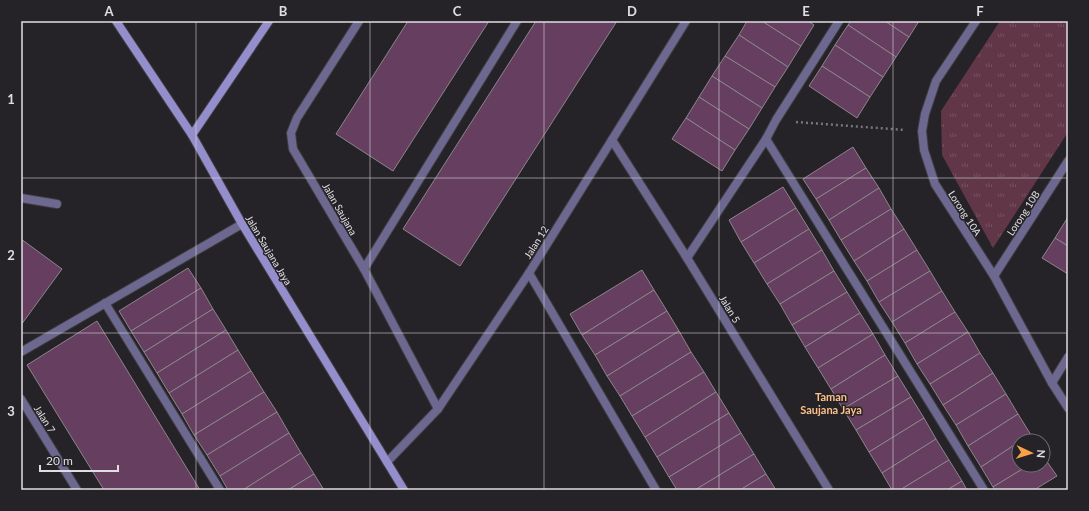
<svg xmlns="http://www.w3.org/2000/svg" width="1089" height="511" font-family="Lato,sans-serif">
  <style>
    .grass { fill: url(#grass-tufts) }
    .building { fill: #663e5f; stroke: #8b868a }
    .lines { fill: none; stroke-linecap: round; stroke-linejoin: round }
    .lane-casing { stroke: #403d42; stroke-width: 10 }
    .street-casing { stroke: #403d42; stroke-width: 10 }
    .secondary-casing { stroke: #403d42; stroke-width: 10 }
    .path { stroke: #79767a; stroke-width: 2.5; stroke-dasharray: 2 3; stroke-linecap: butt }
    .lane { stroke: #6c688f; stroke-width: 8 }
    .street { stroke: #6c688f; stroke-width: 8 }
    .secondary { stroke: #958ecc; stroke-width: 8 }
    .grid { fill: none; stroke: #e0dee1; stroke-width: 1; stroke-opacity: 0.55 }
    .labels { text-anchor: middle; stroke-width: 3; stroke-linejoin: round; paint-order: stroke }
    .street-label { font-size: 10px; fill: #e0dee1; stroke: #262328 }
    .neighbourhood-label { font-size: 11px; font-weight: bold; fill: #fec189; stroke: #262328 }
    .neatline { fill: none; stroke: #e0dee1; stroke-width: 1.5 }
    .grid-label { font-size: 13px; text-anchor: middle; font-weight: bold; fill: #e0dee1 }
  </style>
  <defs>
    <pattern id="grass-tufts" width="24" height="20" patternUnits="userSpaceOnUse"><rect width="24" height="20" fill="#613647"/><path d="M3 7l-1-3M5 7V3M7 7l1-3M15 17l-1-3M17 17v-4M19 17l1-3" fill="none" stroke="#775361"/></pattern>
  </defs>
  <rect width="100%" height="100%" fill="#262328"/>
  <path class="grass" d="M1000 21H1068V132L993 248 942 155 941 111Z"/>
  <g class="building">
    <path d="M408 21H489L393 171 336 134Z"/>
    <path d="M536 21H617L460 266 403 229Z"/>
    <path d="M747 21H762L801 46 788 67 739 35Z"/>
    <path d="M762 21H808L814 25 801 46Z"/>
    <path d="M851 21H885L909 37 896 57 848 25Z"/>
    <path d="M885 21H919L909 37Z"/>
    <path d="M848 25 896 57 883 77 835 45Z"/>
    <path d="M739 35 788 67 775 87 725 56Z"/>
    <path d="M835 45 883 77 870 97 822 66Z"/>
    <path d="M725 56 775 87 762 108 712 76Z"/>
    <path d="M822 66 870 97 857 118 809 86Z"/>
    <path d="M712 76 762 108 749 129 699 97Z"/>
    <path d="M699 97 749 129 735 150 686 118Z"/>
    <path d="M686 118 735 150 722 171 672 139Z"/>
    <path d="M853 147 866 168 816 199 803 179Z"/>
    <path d="M866 168 879 188 829 220 816 199Z"/>
    <path d="M783 187 796 208 741 242 729 220Z"/>
    <path d="M879 188 891 209 841 240 829 220Z"/>
    <path d="M796 208 809 229 754 263 741 242Z"/>
    <path d="M891 209 904 229 854 261 841 240Z"/>
    <path d="M1068 217V246L1055 238Z"/>
    <path d="M809 229 822 250 767 284 754 263Z"/>
    <path d="M904 229 917 250 867 281 854 261Z"/>
    <path d="M1055 238 1068 246V274L1042 258Z"/>
    <path d="M21 239 62 269 21 325Z"/>
    <path d="M822 250 834 271 780 304 767 284Z"/>
    <path d="M917 250 930 271 879 302 867 281Z"/>
    <path d="M188 268 201 288 131 331 119 311Z"/>
    <path d="M642 270 654 290 582 335 570 314Z"/>
    <path d="M834 271 847 292 792 325 780 304Z"/>
    <path d="M930 271 942 291 892 322 879 302Z"/>
    <path d="M201 288 213 309 144 352 131 331Z"/>
    <path d="M654 290 667 311 595 355 582 335Z"/>
    <path d="M942 291 955 312 905 343 892 322Z"/>
    <path d="M847 292 860 313 805 347 792 325Z"/>
    <path d="M213 309 226 330 157 373 144 352Z"/>
    <path d="M667 311 679 331 607 376 595 355Z"/>
    <path d="M955 312 968 332 917 364 905 343Z"/>
    <path d="M860 313 873 334 818 368 805 347Z"/>
    <path d="M97 321 200 490H104L27 365Z"/>
    <path d="M226 330 238 350 169 393 157 373Z"/>
    <path d="M679 331 691 352 620 396 607 376Z"/>
    <path d="M968 332 980 353 930 384 917 364Z"/>
    <path d="M873 334 885 355 831 389 818 368Z"/>
    <path d="M238 350 251 371 182 414 169 393Z"/>
    <path d="M691 352 704 372 632 416 620 396Z"/>
    <path d="M980 353 993 373 943 405 930 384Z"/>
    <path d="M885 355 898 376 843 409 831 389Z"/>
    <path d="M251 371 264 392 194 435 182 414Z"/>
    <path d="M704 372 716 392 645 437 632 416Z"/>
    <path d="M993 373 1006 394 956 425 943 405Z"/>
    <path d="M898 376 911 397 856 430 843 409Z"/>
    <path d="M264 392 277 412 207 455 194 435Z"/>
    <path d="M716 392 729 413 657 457 645 437Z"/>
    <path d="M1006 394 1018 414 968 446 956 425Z"/>
    <path d="M911 397 924 418 869 452 856 430Z"/>
    <path d="M277 412 289 433 220 476 207 455Z"/>
    <path d="M729 413 741 433 669 477 657 457Z"/>
    <path d="M1018 414 1031 435 1019 441V442L981 467 968 446Z"/>
    <path d="M924 418 936 439 882 473 869 452Z"/>
    <path d="M289 433 301 453 243 490H228L220 476Z"/>
    <path d="M741 433 754 454 695 490H677L669 477Z"/>
    <path d="M1031 435 1035 441H1021Z"/>
    <path d="M936 439 949 460 900 490H892L882 473Z"/>
    <path d="M1019 442V465H1029L993 487 981 467Z"/>
    <path d="M301 453 314 474 288 490H243Z"/>
    <path d="M754 454 766 474 740 490H695Z"/>
    <path d="M1043 456 1057 476 1034 490H995L993 487 1029 465H1043Z"/>
    <path d="M949 460 962 481 947 490H900Z"/>
    <path d="M314 474 324 490H288Z"/>
    <path d="M766 474 776 490H740Z"/>
    <path d="M962 481 967 490H947Z"/>
  </g>
  <g class="lines">
    <g class="lane-casing">
      <g id="lane">
        <path d="M766 139 984 490"/>
        <path d="M21 198 57 204"/>
        <path d="M687 258 766 139 776 120 839 21"/>
        <path d="M364 269 517 21"/>
        <path d="M529 273 656 490"/>
        <path d="M105 303 220 490"/>
        <path d="M21 352 242 224"/>
        <path d="M1052 383 1068 357"/>
      </g>
    </g>
    <g class="street-casing">
      <g id="street">
        <path d="M359 21 297 118 291 133 293 149 364 269 438 409"/>
        <path d="M976 21 936 81 925 114 922 131 924 150 935 184 994 276 1052 383 1068 408"/>
        <path d="M612 140 687 258 829 490"/>
        <path d="M994 276 1068 161"/>
        <path d="M21 399 77 490"/>
        <path d="M387 462 438 409 529 273 686 21"/>
      </g>
    </g>
    <g class="secondary-casing">
      <g id="secondary">
        <path d="M116 21 192 135 242 224 404 490"/>
        <path d="M192 135 269 21"/>
      </g>
    </g>
    <path class="path" d="M796 122 905 130"/>
    <use href="#lane" class="lane"/>
    <use href="#street" class="street"/>
    <use href="#secondary" class="secondary"/>
  </g>
  <path class="grid" d="M196 21V490M370 21V490M544 21V490M719 21V490M893 21V490M21 178H1068M21 333H1068"/>
  <g class="labels">
    <g class="street-label">
      <text transform="translate(340 209) rotate(60)" y="4">Jalan Saujana</text>
      <text transform="translate(965 213) rotate(57)" y="4">Lorong 10A</text>
      <text transform="translate(1023 213) rotate(-57)" y="4">Lorong 10B</text>
      <text transform="translate(536 242) rotate(-58)" y="4">Jalan 12</text>
      <text transform="translate(269 250) rotate(59)" y="4">Jalan Saujana Jaya</text>
      <text transform="translate(730 309) rotate(59)" y="4">Jalan 5</text>
      <text transform="translate(45 419) rotate(58)" y="4">Jalan 7</text>
    </g>
    <g class="neighbourhood-label">
      <text x="831" y="401">Taman<tspan x="831" dy="13">Saujana Jaya</tspan></text>
    </g>
  </g>
  <rect width="1089" height="511" fill="none" stroke="#262328" stroke-width="44"/>
  <g transform="translate(1031 453) rotate(94)"><circle r="19" fill="#262328" stroke="#706e72"/>
  <path d="M0-3L7 15L0 10L-7 15Z" fill="#f7a149"/>
  <text y="-6" font-size="11" font-weight="bold" text-anchor="middle" fill="#e0dee1">N</text>
  </g>
  <path d="M40 465v6h78v-6" fill="none" stroke="#e0dee1" stroke-width="2"/>
  <text x="46" y="465" font-size="12" fill="#e0dee1" stroke="#262328" stroke-width="3" paint-order="stroke">20 m</text>
  <rect x="22" y="22" width="1045" height="467" class="neatline"/>
  <g class="grid-label">
    <text x="109" y="16">A</text>
    <text x="283" y="16">B</text>
    <text x="457" y="16">C</text>
    <text x="632" y="16">D</text>
    <text x="806" y="16">E</text>
    <text x="980" y="16">F</text>
    <text x="11" y="104">1</text>
    <text x="11" y="260">2</text>
    <text x="11" y="416">3</text>
  </g>
</svg>
